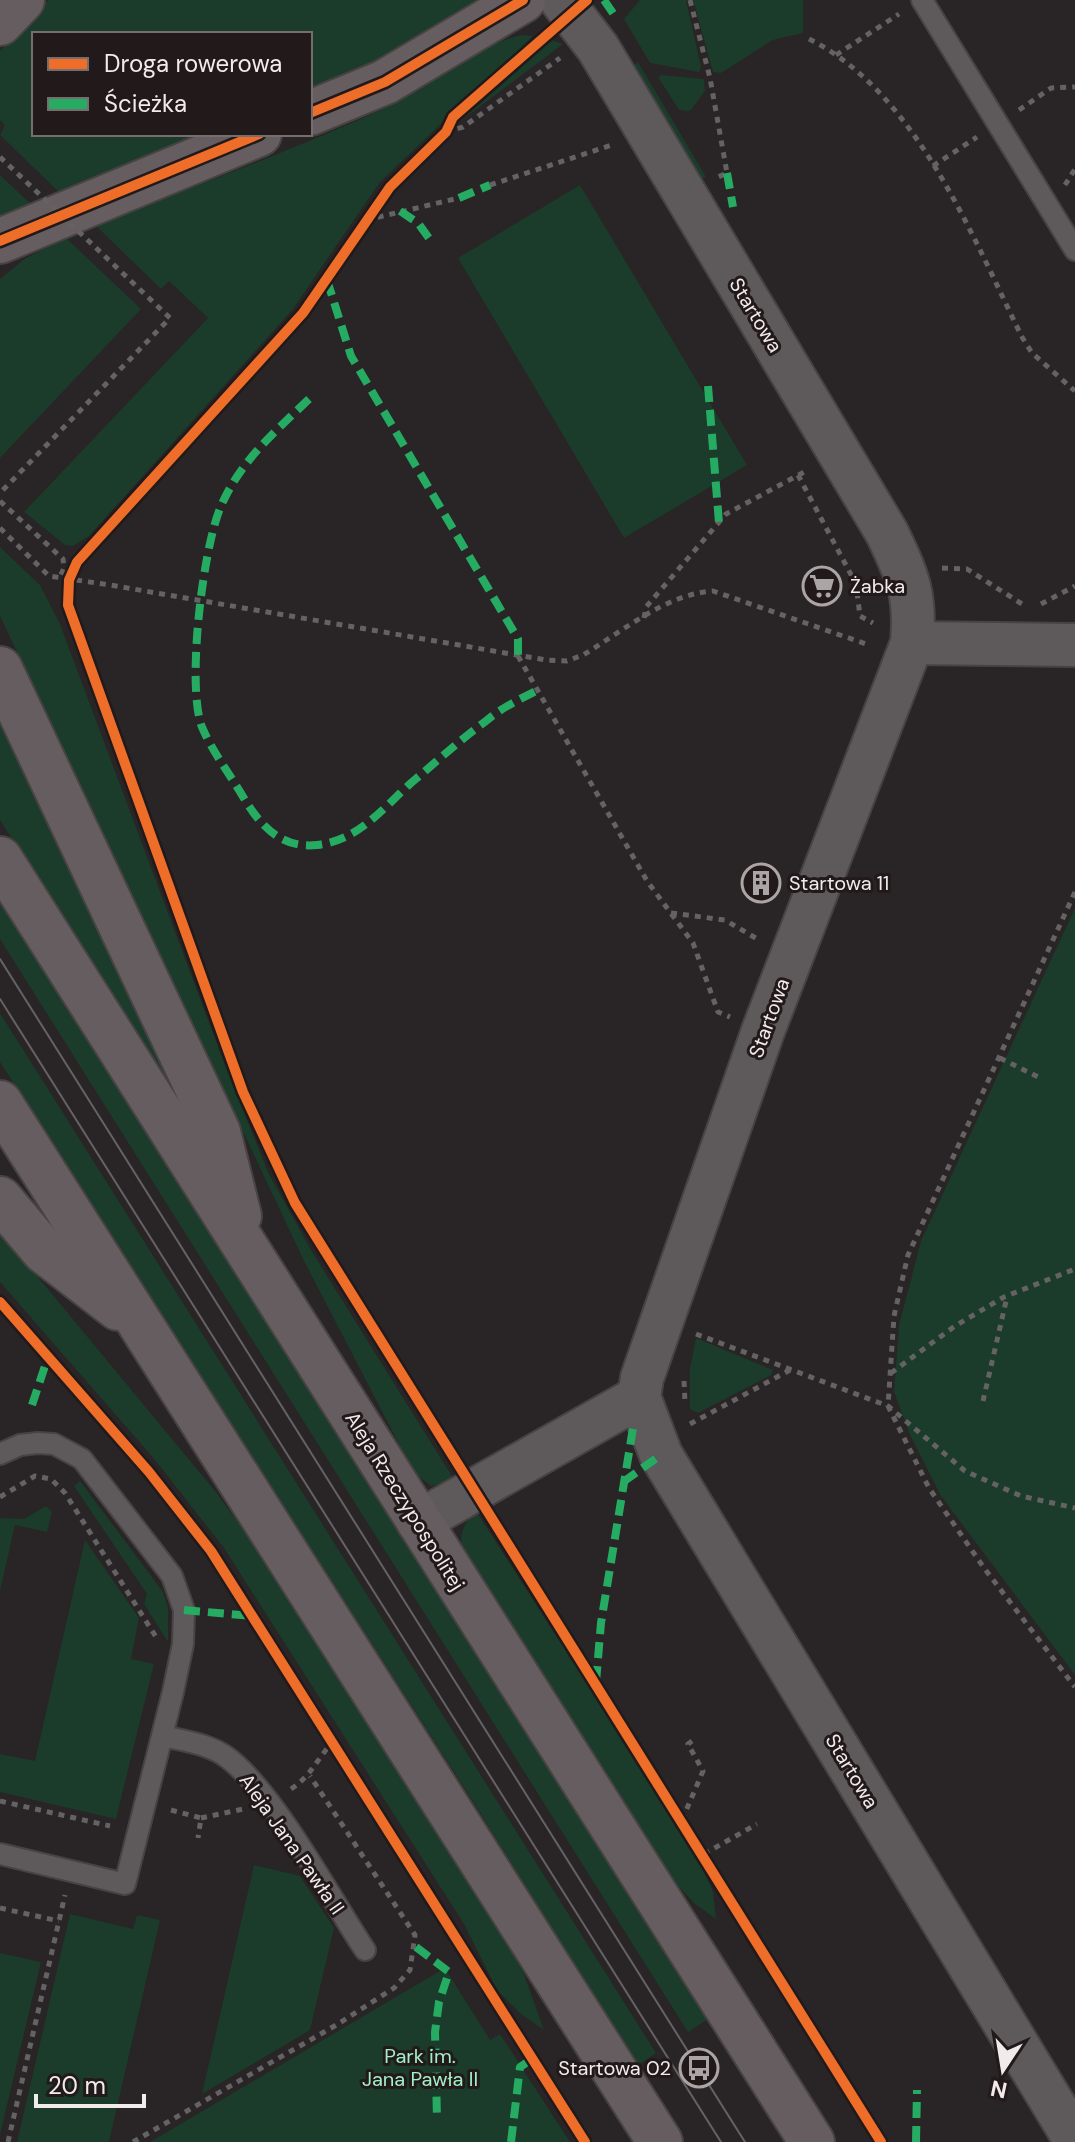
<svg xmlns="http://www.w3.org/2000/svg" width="1075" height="2142" font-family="'DM Sans',sans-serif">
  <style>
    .green { fill: #1b3b2b }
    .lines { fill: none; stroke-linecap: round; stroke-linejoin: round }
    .service-casing { stroke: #474243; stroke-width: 24 }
    .minor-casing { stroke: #474243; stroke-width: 46 }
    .secondary-casing { stroke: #474243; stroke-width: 48 }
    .path { stroke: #656263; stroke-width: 5; stroke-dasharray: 6 6; stroke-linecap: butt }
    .service { stroke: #5e5a5b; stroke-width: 20 }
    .minor { stroke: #5e5a5b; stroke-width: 42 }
    .secondary { stroke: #655d5f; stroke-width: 44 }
    .tram { stroke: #666263; stroke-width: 2 }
    .path-bridge { stroke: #656263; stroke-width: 5; stroke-dasharray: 6 6; stroke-linecap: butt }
    .quiet { stroke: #26ab63; stroke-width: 8; stroke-dasharray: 16 8; stroke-linecap: butt }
    .cycleway-casing { stroke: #22191a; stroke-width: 15 }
    .cycleway { stroke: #ee6e29; stroke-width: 10 }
    .labels { text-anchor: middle; stroke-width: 6; stroke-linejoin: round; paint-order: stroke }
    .street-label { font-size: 20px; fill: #f1ebec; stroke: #22191a }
    .poi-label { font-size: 20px; fill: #f1ebec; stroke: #22191a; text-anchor: start }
    .park-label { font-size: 20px; fill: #a2f0c6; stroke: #22191a }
  </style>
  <rect width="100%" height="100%" fill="#292425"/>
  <g class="green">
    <path d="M48 0H481L469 14 310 98V34H34V134H220L63 196 0 135 5 125 0 120V51Z"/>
    <path d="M640 0H686L701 67 699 72 650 63 624 19Z"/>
    <path d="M693 0H803V33L773 40 721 73 713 72Z"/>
    <path d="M522 35 533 36 380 182 293 309 89 536 73 546 65 545 24 512 208 318 169 281 161 289 96 226C191 187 289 152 383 109 425 89 481 43 522 35Z"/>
    <path d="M551 40 563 44 458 123Z"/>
    <path d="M638 62 706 177 699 180 630 67Z"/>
    <path d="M661 75 704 79 705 91 690 111 679 110 658 77Z"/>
    <path d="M0 175 35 208 0 223Z"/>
    <path d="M580 185 747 465 624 538 458 258Z"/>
    <path d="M66 238 141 309 0 458V279L26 258Z"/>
    <path d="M0 547 40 585 60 624 226 1068 268 1172 311 1250 455 1481 431 1486 414 1473 304 1261 0 616Z"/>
    <path d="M0 723 174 1090 172 1091 0 820Z"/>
    <path d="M0 902 707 2020 688 2032 0 939Z"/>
    <path d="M1075 908V1675L941 1496 910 1435 894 1392 899 1325 921 1241Z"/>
    <path d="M0 1013 656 2053 637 2066 474 1803 0 1062Z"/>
    <path d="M0 1231 215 1491 254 1544 508 1945 524 1974 544 2030 522 2015 497 1990 464 1924 224 1548 155 1460 0 1282Z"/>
    <path d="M696 1338 773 1370 771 1375 698 1413 690 1409V1368Z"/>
    <path d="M80 1481 163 1592 168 1608V1642L144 1604 147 1594 74 1486Z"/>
    <path d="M46 1506 52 1512 47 1532 15 1525 0 1591V1518L24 1519Z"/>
    <path d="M476 1511 697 1855 713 1892 716 1919 695 1904 670 1877 463 1552C458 1535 463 1524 476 1511Z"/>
    <path d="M85 1540 139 1618 131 1659 154 1664 116 1819 0 1792V1754L35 1761Z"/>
    <path d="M254 1865 300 1876 334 1928 310 2030 202 2094Z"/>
    <path d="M70 1914 133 1929 137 1915 160 1920 109 2142H17Z"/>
    <path d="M0 1953 41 1962 0 2135Z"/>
    <path d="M445 1968 490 2040 500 2034 570 2142H150Z"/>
  </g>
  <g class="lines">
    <g class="service-casing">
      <g id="service">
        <path d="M922 0 1075 250"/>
        <path d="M0 1454 20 1445 38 1443 54 1444 82 1459 172 1576 184 1610 183 1644 173 1692 125 1884 0 1854"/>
        <path d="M163 1736C184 1741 210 1744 228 1758 275 1794 330 1897 365 1950"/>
      </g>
    </g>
    <g class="minor-casing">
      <g id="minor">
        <path d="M561 0 598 48 887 533C908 577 916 594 912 643L763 1031 642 1378 639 1397 661 1455 1075 2140"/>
        <path d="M912 643 1075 645"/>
        <path d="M418 1522 639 1397"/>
      </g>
    </g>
    <g class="secondary-casing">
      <g id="secondary">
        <path d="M0 23 22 0"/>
        <path d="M310 113 385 82 523 0"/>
        <path d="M0 241 259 134"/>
        <path d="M0 669 218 1132 239 1216"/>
        <path d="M0 859 812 2142"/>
        <path d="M0 1103 660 2142"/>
        <path d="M0 1199 44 1251 118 1308"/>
      </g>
    </g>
    <g class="path">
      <path d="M690 0 710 78 727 173 718 177"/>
      <path d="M809 39C916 92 972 236 1022 337L1032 353 1075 391"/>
      <path d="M836 55 899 14"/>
      <path d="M1019 110 1051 88 1075 87"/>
      <path d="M446 132 463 127 560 58"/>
      <path d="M933 166 977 137"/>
      <path d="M490 185 612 145"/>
      <path d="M1065 185 1075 169"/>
      <path d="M366 220 459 198"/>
      <path d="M798 475 856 584 860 616 873 623"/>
      <path d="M0 501 63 559 64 568 59 579"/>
      <path d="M0 528 49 576 110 585 546 660 567 661 583 655C623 631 666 594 713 591L869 645"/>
      <path d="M942 568 967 569 1022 604"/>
      <path d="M1041 604 1075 586"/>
      <path d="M644 618 646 607 726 514 806 471"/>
      <path d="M518 656 647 881 693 943 718 1012 730 1017"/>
      <path d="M1075 892 908 1255 894 1316 888 1406 929 1488 984 1568 1075 1687"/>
      <path d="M671 913 725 920 759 940"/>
      <path d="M1000 1058 1040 1078"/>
      <path d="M696 1334 888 1406 965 1471 1021 1496 1075 1508"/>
      <path d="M891 1373 955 1326 1004 1297 1075 1269"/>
      <path d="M684 1381 685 1403"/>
      <path d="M983 1401 1007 1297"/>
      <path d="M690 1424 790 1370"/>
      <path d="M0 1497 35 1476 51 1479 65 1493 156 1637"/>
      <path d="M291 1789C312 1775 316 1760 332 1743"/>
      <path d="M0 1801 110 1826"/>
      <path d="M171 1810 201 1818 198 1838"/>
      <path d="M201 1818 243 1809"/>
      <path d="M682 1820 703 1771 688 1744 692 1741"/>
      <path d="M704 1854 757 1824"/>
      <path d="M0 1908 59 1921"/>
      <path d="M8 2142 65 1895"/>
      <path d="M133 2142 338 2024 394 1988 410 1970 415 1935 310 1776"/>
    </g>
    <use href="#service" class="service"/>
    <use href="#minor" class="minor"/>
    <use href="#secondary" class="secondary"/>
    <g class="tram">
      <path d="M0 959 745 2142"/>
      <path d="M0 999 721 2142"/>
    </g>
    <path class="path-bridge" d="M0 157 170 318 0 493"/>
    <g class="quiet">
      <path d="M604 0 615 16"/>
      <path d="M727 173 733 207"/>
      <path d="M459 198 490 185"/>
      <path d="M400 211 418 223 431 241"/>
      <path d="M327 280 351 356 518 639V656"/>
      <path d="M708 386 719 523"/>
      <path d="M309 399C274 433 241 460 221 506 203 547 186 686 202 727 212 751 229 773 242 795 259 824 280 849 317 845 359 840 382 809 411 783 436 762 460 740 486 721 501 708 520 699 538 690"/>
      <path d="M32 1405 48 1357"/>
      <path d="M623 1482 661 1455"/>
      <path d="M184 1610 252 1616"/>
      <path d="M596 1682 601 1623 633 1428"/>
      <path d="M416 1947 449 1972 439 2002 435 2032 437 2119"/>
      <path d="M511 2142 520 2067 532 2059"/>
      <path d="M916 2142 917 2090"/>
    </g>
    <g class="cycleway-casing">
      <g id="cycleway">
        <path d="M587 0 453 117 446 132 390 187 303 313 77 562 69 580 68 605 243 1092 295 1203 881 2142"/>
        <path d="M310 113 385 82 523 0"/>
        <path d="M0 241 259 134"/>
        <path d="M0 1302 149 1472 211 1551 585 2142"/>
      </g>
    </g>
    <use href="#cycleway" class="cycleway"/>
  </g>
  <defs>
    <g id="supermarket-ring" transform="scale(2)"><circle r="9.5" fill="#22191a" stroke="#aba5a6" stroke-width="1.5"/><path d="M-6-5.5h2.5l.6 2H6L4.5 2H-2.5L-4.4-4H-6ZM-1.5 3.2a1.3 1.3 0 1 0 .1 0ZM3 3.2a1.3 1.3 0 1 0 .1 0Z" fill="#aba5a6"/></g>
    <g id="building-ring" transform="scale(2)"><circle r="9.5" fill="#22191a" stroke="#aba5a6" stroke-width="1.5"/><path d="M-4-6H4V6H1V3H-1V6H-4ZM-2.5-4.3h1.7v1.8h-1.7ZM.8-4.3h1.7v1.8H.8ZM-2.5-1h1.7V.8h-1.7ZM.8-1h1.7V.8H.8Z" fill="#aba5a6"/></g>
    <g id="bus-ring" transform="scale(2)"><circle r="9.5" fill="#22191a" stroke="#aba5a6" stroke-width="1.5"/><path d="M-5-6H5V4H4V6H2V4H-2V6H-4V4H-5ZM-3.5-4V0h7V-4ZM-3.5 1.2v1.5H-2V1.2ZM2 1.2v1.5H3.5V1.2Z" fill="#aba5a6"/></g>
  </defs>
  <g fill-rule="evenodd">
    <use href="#supermarket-ring" x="822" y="586"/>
    <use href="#building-ring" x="761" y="883"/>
    <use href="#bus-ring" x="699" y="2068"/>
  </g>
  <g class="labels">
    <g class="street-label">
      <text transform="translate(756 315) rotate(59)" y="7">Startowa</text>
      <text transform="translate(769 1018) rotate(-70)" y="7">Startowa</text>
      <text transform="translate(405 1501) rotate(58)" y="7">Aleja Rzeczypospolitej</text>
      <text transform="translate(852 1771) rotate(59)" y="7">Startowa</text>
      <text transform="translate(292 1844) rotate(55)" y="7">Aleja Jana Pawła II</text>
    </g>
    <g class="poi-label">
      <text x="850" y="593">Żabka</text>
      <text x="789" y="890">Startowa 11</text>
      <text x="671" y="2075" text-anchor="end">Startowa 02</text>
    </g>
    <g class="park-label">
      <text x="420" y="2063">Park im.<tspan x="420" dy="23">Jana Pawła II</tspan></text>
    </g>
  </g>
  <rect x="32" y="32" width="280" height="104" fill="#22191a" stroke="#756d6e" stroke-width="2"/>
  <rect x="48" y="58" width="40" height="12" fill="#ee6e29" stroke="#756d6e" stroke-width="2"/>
  <text x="104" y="72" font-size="24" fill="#f1ebec">Droga rowerowa</text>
  <rect x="48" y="98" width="40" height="12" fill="#26ab63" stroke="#756d6e" stroke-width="2"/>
  <text x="104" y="112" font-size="24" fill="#f1ebec">Ścieżka</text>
  <g transform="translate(1003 2070) rotate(192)" stroke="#22191a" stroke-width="6" paint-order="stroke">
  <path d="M0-6L14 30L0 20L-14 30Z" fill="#f1ebec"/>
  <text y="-12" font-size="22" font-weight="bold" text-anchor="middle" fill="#f1ebec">N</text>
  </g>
  <path d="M36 2094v12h108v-12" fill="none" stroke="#f1ebec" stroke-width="4"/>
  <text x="48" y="2094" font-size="24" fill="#f1ebec" stroke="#22191a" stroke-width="6" paint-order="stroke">20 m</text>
</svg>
